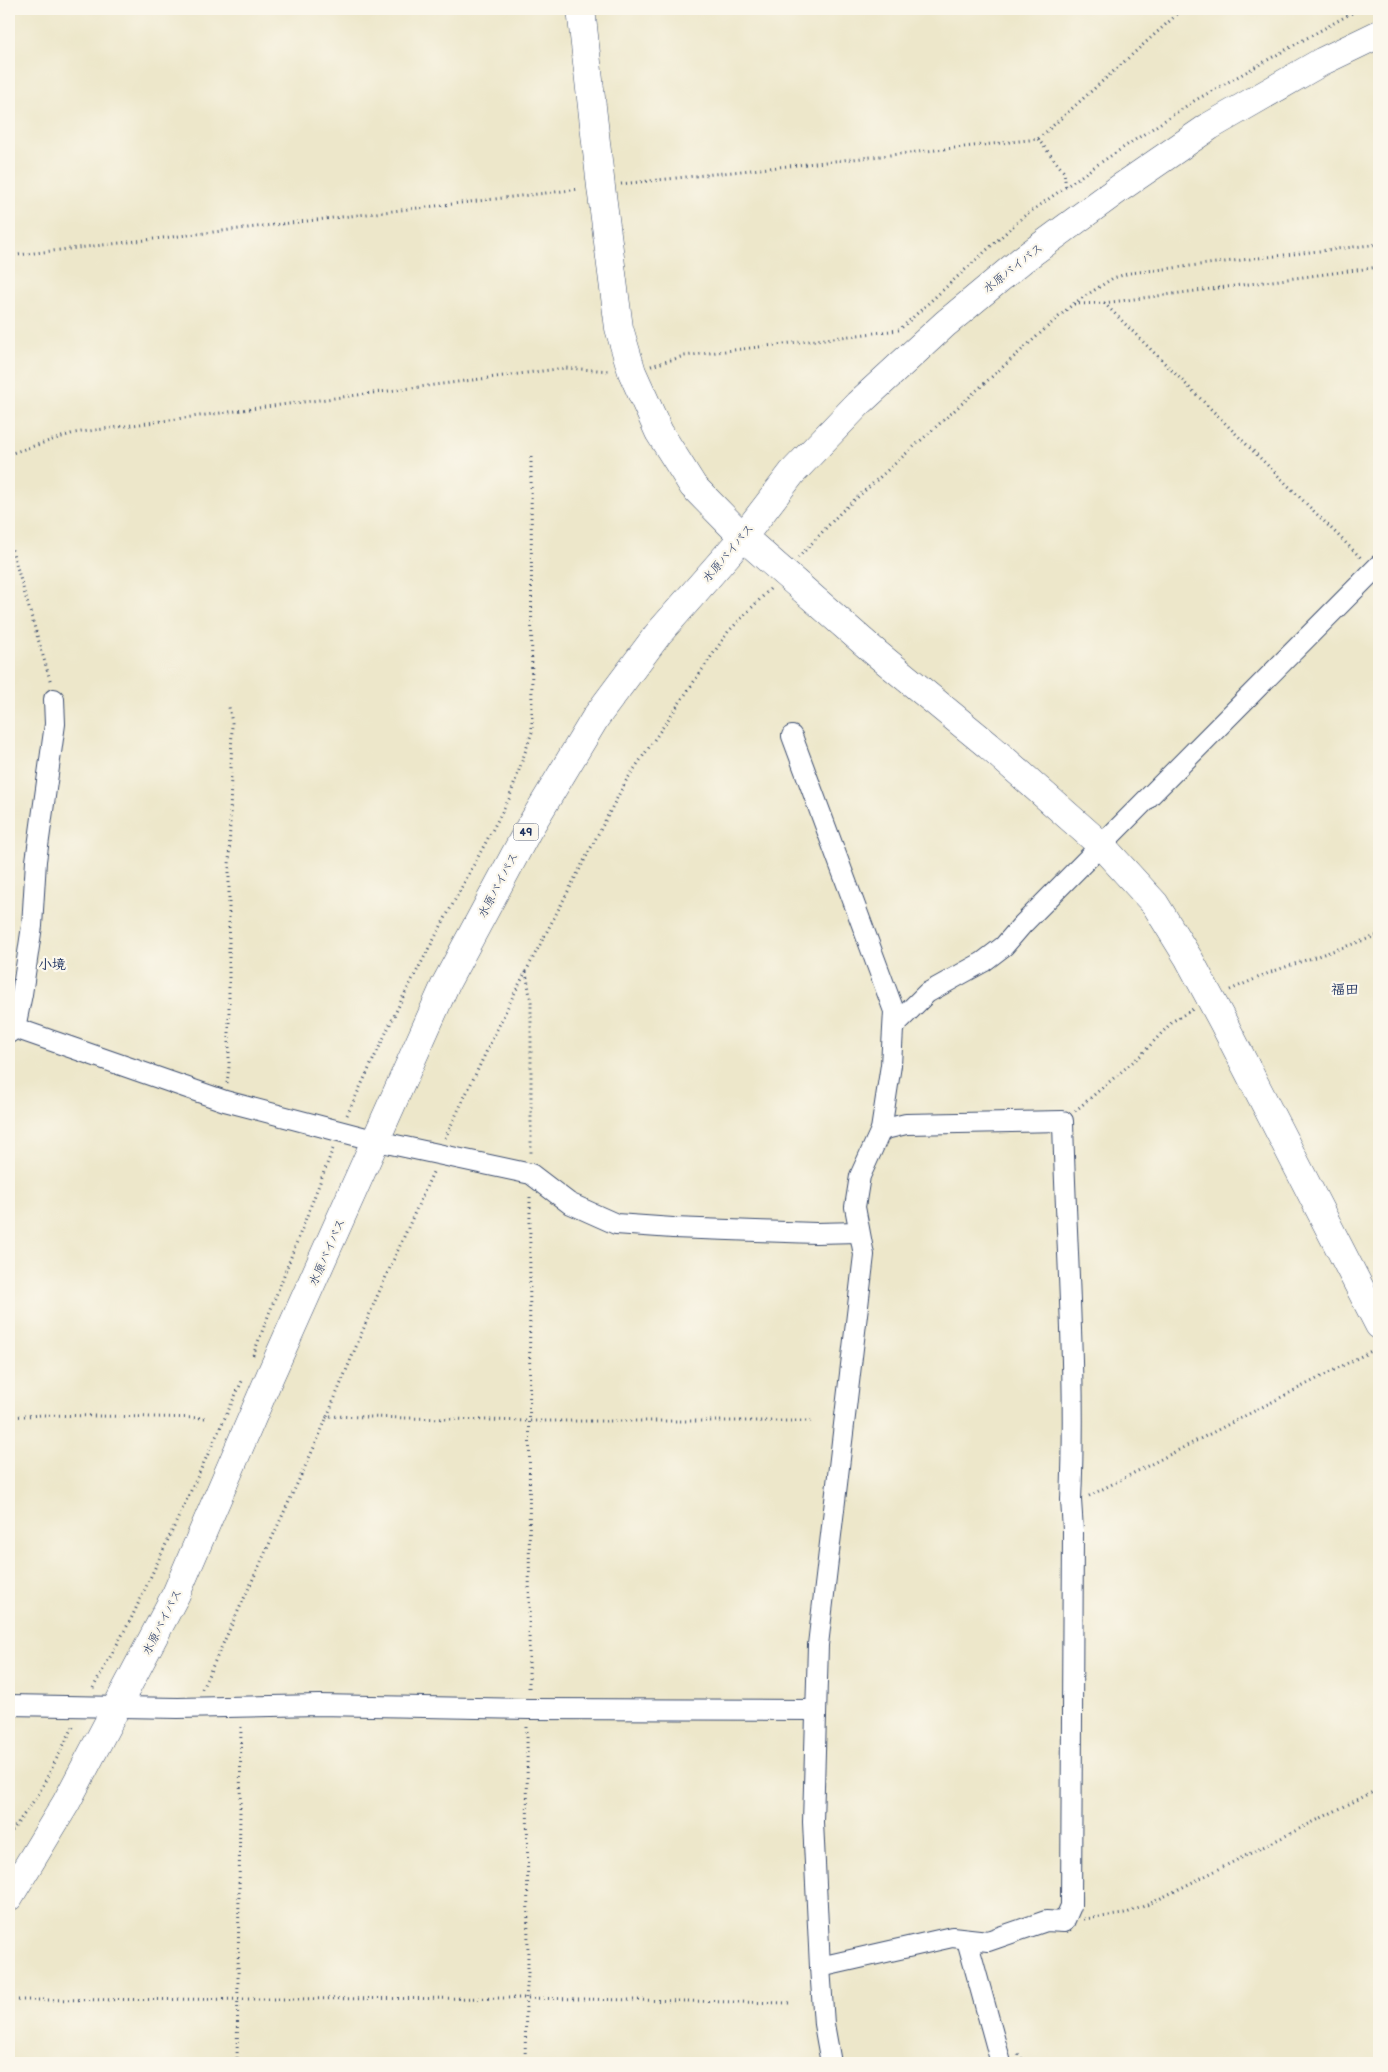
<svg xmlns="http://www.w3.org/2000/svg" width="1388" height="2072" font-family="'Balsamiq Sans','Klee One',sans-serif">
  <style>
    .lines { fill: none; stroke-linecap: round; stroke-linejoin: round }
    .street-casing { stroke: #3a4b6e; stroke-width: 22 }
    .secondary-casing { stroke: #3a4b6e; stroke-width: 29 }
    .highway-casing { stroke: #3a4b6e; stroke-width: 29 }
    .path { stroke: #3a4b6e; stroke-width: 3; stroke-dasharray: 1 4; stroke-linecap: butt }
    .street { stroke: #fff; stroke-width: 20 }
    .secondary { stroke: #fff; stroke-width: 28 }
    .highway { stroke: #fff; stroke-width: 28 }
    .labels { text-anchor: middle; stroke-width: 4.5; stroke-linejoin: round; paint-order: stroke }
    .shield { fill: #fbf7ec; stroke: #5e6b89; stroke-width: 1 }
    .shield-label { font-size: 11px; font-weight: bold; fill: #1b2f5e }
    .street-label { font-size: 12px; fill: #1b2f5e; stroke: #fbf7ec }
    .neighbourhood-label { font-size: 14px; font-weight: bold; fill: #1b2f5e; stroke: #fbf7ec }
  </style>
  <rect width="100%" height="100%" fill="#fbf7ec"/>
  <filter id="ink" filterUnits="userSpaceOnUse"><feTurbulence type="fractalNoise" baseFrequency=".02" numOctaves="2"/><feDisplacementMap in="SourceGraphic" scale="10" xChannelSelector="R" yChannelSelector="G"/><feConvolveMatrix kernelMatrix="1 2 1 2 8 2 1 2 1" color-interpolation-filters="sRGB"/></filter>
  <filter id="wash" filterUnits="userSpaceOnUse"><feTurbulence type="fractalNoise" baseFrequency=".0096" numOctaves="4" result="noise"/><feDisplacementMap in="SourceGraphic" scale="20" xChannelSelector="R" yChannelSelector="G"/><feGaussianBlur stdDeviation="1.12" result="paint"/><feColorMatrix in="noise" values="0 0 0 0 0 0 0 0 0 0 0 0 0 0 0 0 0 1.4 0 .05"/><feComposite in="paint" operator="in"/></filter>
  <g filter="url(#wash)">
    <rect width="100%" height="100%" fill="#ede7ca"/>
  </g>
  <g filter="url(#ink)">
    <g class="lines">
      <g class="street-casing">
        <g id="street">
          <path d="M792 736 894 1011 891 1065 881 1130 860 1176 855 1207 864 1255 818 1645 813 1822 820 1967 824 2024 831 2063"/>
          <path d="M895 1025 927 993 983 962 1004 946 1022 925 1379 565"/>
          <path d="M15 1028 225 1101 377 1141 531 1174 569 1203 616 1224 673 1228 816 1233 859 1232"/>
          <path d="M9 1033 15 1028 22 994 32 926 36 861 55 724 54 699"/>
          <path d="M9 1705 178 1708 319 1705 529 1709 816 1710"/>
          <path d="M967 1940 1001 2063"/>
          <path d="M820 1967 952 1937 988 1941 1046 1921 1064 1922 1071 1906 1073 1530 1071 1500C1077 1373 1066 1247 1063 1121L906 1124 881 1130"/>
        </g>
      </g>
      <g class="secondary-casing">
        <path id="secondary" d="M581 9 601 187 619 328 632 372 659 432 693 486 743 537 876 653 989 746 1101 845 1155 904 1189 959 1223 1022 1379 1325"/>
      </g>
      <g class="highway-casing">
        <path id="highway" d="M9 1897 66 1803 176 1594 270 1376 446 983 528 830 596 717 658 634 743 537 792 473 858 404 945 324 1022 260 1120 188 1210 126 1323 61 1379 34"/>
      </g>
      <g class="path">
        <path d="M1038 139 1064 172 1066 188"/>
        <path d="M621 184 1038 139 1183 9"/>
        <path d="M9 256 580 189"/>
        <path d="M1104 303 1379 267"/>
        <path d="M1074 304 1104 303 1362 559"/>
        <path d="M651 366 684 356 899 330 1023 217 1091 169 1194 101 1359 9"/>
        <path d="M9 454 74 433 265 407 565 368 611 371"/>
        <path d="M9 540 51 683"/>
        <path d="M798 558 841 512 1073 304 1113 278 1130 273 1379 244"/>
        <path d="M526 972 531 1002V1155"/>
        <path d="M1230 990 1271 972 1379 935"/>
        <path d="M227 1083 229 1067V870L232 723 229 707"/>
        <path d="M1075 1111 1141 1055 1173 1021 1193 1009"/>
        <path d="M347 1115 403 997 509 799 532 732 531 456"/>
        <path d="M445 1138 513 996 626 781 728 632 770 589"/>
        <path d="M253 1355 334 1146"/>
        <path d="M9 1417 42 1415 208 1418"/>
        <path d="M326 1418 328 1416 530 1421H815"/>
        <path d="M1089 1496 1379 1347"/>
        <path d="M93 1688 131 1619 243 1379"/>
        <path d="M202 1689 317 1441 375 1301 434 1170"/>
        <path d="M529 1693 530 1197"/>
        <path d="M9 1835 38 1795 74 1725"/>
        <path d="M1084 1919 1124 1914 1147 1905 1379 1789"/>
        <path d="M18 2000 526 1998 790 2003"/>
        <path d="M1018 2054 1025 2063"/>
        <path d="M237 2063 241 1725"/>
        <path d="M525 2063 526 1998 528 1975 527 1726"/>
      </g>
      <use href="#street" class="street"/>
      <use href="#secondary" class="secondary"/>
      <use href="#highway" class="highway"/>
    </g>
  </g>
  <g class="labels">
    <rect class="shield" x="513.5" y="823.5" width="25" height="17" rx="4"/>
    <g class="shield-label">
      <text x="526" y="836">49</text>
    </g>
    <g class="street-label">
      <text transform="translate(1013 268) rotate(-38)" y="4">水原バイパス</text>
      <text transform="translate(728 553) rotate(-50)" y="4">水原バイパス</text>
      <text transform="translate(498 885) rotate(-62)" y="4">水原バイパス</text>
      <text transform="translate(327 1252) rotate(-66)" y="4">水原バイパス</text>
      <text transform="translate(162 1622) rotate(-63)" y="4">水原バイパス</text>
    </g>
    <g class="neighbourhood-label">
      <text x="52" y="969">小境</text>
      <text x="1345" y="994">福田</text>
    </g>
  </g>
  <rect width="1388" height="2072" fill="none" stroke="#fbf7ec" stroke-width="30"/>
</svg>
